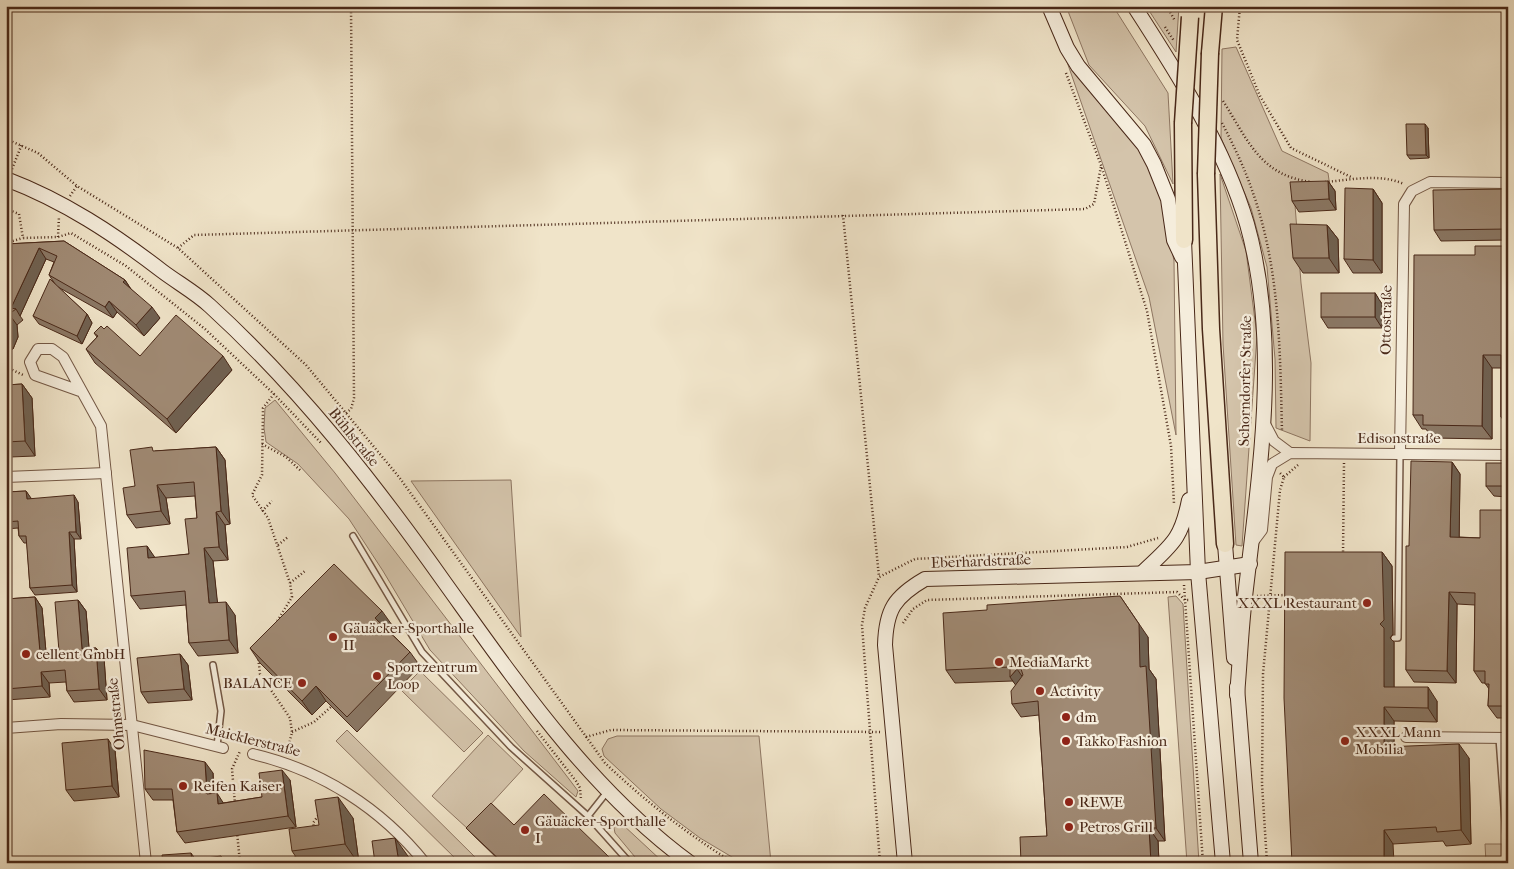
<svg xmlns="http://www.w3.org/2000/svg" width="1514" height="869" font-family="'IM FELL French Canon',serif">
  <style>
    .green { fill: #d4c4ab; stroke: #8e7662 }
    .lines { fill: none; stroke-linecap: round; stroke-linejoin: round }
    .service-casing { stroke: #735744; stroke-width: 8 }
    .minor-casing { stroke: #735744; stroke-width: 12 }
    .secondary-casing { stroke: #492818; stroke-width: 16 }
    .trunk-casing { stroke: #492818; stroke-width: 19 }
    .path { stroke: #492818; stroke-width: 2.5; stroke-dasharray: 1 2.5; stroke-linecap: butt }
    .service { stroke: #f5eddc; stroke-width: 5 }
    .minor { stroke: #f5eddc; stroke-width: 10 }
    .secondary { stroke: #f5eddc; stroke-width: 14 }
    .trunk { stroke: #f0e4c9; stroke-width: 16 }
    .trunk-bridge-casing { stroke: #492818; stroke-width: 19; stroke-linecap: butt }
    .trunk-bridge { stroke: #f0e4c9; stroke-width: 16 }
    .wall { fill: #8a7764; stroke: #492818 }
    .shaded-wall { fill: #706151; stroke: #492818 }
    .building { fill: #a08a74; stroke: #492818 }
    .poi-dot { fill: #8f2418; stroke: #f5eddc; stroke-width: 2 }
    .labels { text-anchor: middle; stroke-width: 4.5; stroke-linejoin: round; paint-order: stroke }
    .street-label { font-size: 15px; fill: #492818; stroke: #f5eddc }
    .poi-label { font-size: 15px; fill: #492818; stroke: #f5eddc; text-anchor: start }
  </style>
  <rect width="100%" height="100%" fill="#f0e4c9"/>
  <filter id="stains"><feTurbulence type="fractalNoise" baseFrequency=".004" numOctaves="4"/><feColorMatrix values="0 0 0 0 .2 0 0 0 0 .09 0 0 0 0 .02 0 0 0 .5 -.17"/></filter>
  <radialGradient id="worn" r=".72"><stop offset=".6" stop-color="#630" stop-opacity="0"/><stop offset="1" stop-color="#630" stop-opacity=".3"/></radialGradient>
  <g class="green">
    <path d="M1066 6H1113L1168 93 1173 184 1145 126 1089 65Z"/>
    <path d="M1146 6H1179L1176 52Z"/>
    <path d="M1236 47 1282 151 1328 173 1330 187 1294 192 1301 283 1311 363 1310 441 1276 428 1275 359 1267 267 1251 208 1221 138 1222 49Z"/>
    <path d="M1066 59 1141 152 1162 196 1174 261 1176 435 1149 297Z"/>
    <path d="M1220 174 1246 251 1257 336 1242 546 1236 545 1223 344Z"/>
    <path d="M275 400 335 473 569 779 578 791 576 797 524 751 430 650 383 571 349 519 298 464 266 442 264 428 265 408Z"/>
    <path d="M511 480 521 637 411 481Z"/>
    <path d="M1176 596 1183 604 1199 863H1187L1168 597Z"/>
    <path d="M420 671 483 733 464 752 401 690Z"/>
    <path d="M347 730 481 863H460L336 741Z"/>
    <path d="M488 735 523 769 468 829 432 796Z"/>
    <path d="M617 736H759L771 863H742L700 838 661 809 604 756 602 749 608 739Z"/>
    <path d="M618 822 622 824 664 863H640L615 833 614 828Z"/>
    <path d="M1485 844H1502L1503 863H1486Z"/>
  </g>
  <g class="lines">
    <g class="service-casing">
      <g id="service">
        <path d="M353 536 422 652 511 747 588 816"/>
        <path d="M1394 638H1398L1400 453"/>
        <path d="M213 665 221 711 217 746"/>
        <path d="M1499 738 1508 863"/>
        <path d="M607 792 588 816 630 863"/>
      </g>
    </g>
    <g class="minor-casing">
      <g id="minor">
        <path d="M80 391 35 375 30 362 38 349H52L63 357 101 426 146 863"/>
        <path d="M1264 422 1274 441 1290 453"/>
        <path d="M1400 453 1404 204 1412 191 1430 182 1508 183"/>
        <path d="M6 477 106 473"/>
        <path d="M1253 542 1262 530 1267 477 1272 464 1290 453 1508 455"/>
        <path d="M6 728 61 724 132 725 223 748"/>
        <path d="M1406 737 1508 738"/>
        <path d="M253 754C321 770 381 808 425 863"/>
      </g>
    </g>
    <g class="secondary-casing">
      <g id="secondary">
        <path d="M1049 6 1067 48 1078 66 1144 145 1154 164 1168 199 1174 240 1182 257"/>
        <path d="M1134 6C1178 74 1224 146 1247 224 1281 345 1259 475 1245 597 1241 629 1240 662 1237 695"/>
        <path d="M6 179C64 201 114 234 162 271 178 283 196 293 210 306 300 388 375 484 445 583 517 683 589 789 690 863"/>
        <path d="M1184 240 1198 572 1223 863"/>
        <path d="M1225 544 1234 658"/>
        <path d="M1142 573C1171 545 1181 541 1189 500"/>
        <path d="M1237 687 1251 863"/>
        <path d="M905 863 885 645C886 610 894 597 925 579L1198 572 1250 564"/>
      </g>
    </g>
    <g class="trunk-casing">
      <g id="trunk">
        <path d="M1210 53 1214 6"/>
        <path d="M1183 123 1184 240"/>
        <path d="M1206 174 1211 329 1225 544"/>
      </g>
    </g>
    <g class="path">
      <path d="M1167 6 1175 21"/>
      <path d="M1240 6 1237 40 1260 96 1291 148 1353 178"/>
      <path d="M1165 27 1174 41"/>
      <path d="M1066 73 1101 165 1147 311 1171 446 1174 504"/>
      <path d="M1223 101C1248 140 1260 176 1312 182"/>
      <path d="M1222 123C1234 146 1245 169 1253 193 1280 270 1280 351 1282 431"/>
      <path d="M6 139 38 153 77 186 178 248 306 365 399 477 605 763C645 801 687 834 734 863"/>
      <path d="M12 169 22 144"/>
      <path d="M1325 182C1351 180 1379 173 1404 184"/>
      <path d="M70 196 77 186"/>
      <path d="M6 209 19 214 23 238 58 237 71 233 126 266 205 329 274 394 321 443"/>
      <path d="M843 215 879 577"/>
      <path d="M58 237 59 216"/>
      <path d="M6 243 23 238"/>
      <path d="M178 248 194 235 1085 209 1094 204 1101 166"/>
      <path d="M6 367 23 375"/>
      <path d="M274 394 263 408 262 475 252 495 268 518 290 583 292 597 276 623"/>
      <path d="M346 413 351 409 354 398 351 6"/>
      <path d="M262 444 286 457 301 471"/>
      <path d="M1284 477 1298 465"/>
      <path d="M262 511 272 501"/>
      <path d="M278 545 288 537"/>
      <path d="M1343 555 1344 463"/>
      <path d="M290 583 305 571"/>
      <path d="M1184 585 1203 863"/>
      <path d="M1257 596 1286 595"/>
      <path d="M903 623 913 609 927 600 1177 592 1185 600H1189"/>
      <path d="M258 656 260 674 290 718 292 732 287 753"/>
      <path d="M537 731 576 781 580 788 581 799"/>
      <path d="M292 732 314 722 332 706"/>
      <path d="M586 737 611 730 881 732"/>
      <path d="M235 804 232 769 240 751"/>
      <path d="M314 829 313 823 318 816"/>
      <path d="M237 832 240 863"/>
      <path d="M295 853 296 863"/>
      <path d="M373 863 372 858 377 857"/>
      <path d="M880 863 862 625 865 608 879 577 915 559 1127 547 1158 538"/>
      <path d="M1267 863 1262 784 1263 674 1280 490 1284 477 1280 473"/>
    </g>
    <use href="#service" class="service"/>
    <use href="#minor" class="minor"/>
    <use href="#secondary" class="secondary"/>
    <use href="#trunk" class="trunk"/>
    <g class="trunk-bridge-casing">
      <g id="trunk-bridge">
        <path d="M1183 123 1190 17"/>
        <path d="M1206 174 1210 53"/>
      </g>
    </g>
    <use href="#trunk-bridge" class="trunk-bridge"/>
  </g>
  <g class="wall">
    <path d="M1428 128 1429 158 1410 159 1407 155Z"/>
    <path d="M1328 181 1335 191 1336 210 1299 212 1292 201Z"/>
    <path d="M1373 189 1382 203V273H1353L1344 259Z"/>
    <path d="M1508 189V240L1441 241 1434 230Z"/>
    <path d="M1327 225 1338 239 1339 273H1303L1293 258Z"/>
    <path d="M64 241 125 280 131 289 160 318 144 336 117 312 113 318 58 287 87 314 92 323 82 344 39 324 33 316 55 284 49 275 54 262 46 259 20 316 23 320 17 325 18 337 13 349 6 354V244Z"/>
    <path d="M1508 246V426L1501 417V368H1492V439L1432 438 1426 429H1422L1413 415 1475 255Z"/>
    <path d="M1375 293 1382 304V328H1328L1321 317Z"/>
    <path d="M104 329 140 356 232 370 176 433 95 363 86 349 97 337 94 333Z"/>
    <path d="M22 384 32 398 35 456 10 457 6 451V385Z"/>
    <path d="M216 447 225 460 230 524 225 525 228 560 213 561 217 602 235 615 238 653 198 656 189 643 186 605 140 609 131 596 147 546 154 558 189 554 197 518 195 496 166 498 170 524 136 528 127 515 135 486 155 451Z"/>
    <path d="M1452 462 1460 474 1459 537 1480 538 1508 510V718H1497L1488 706 1489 689 1485 683H1482L1474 671 1475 605 1457 604 1456 683 1414 682 1406 670 1409 546Z"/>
    <path d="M1508 463V497L1494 496 1486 486Z"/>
    <path d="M26 491 31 499 78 502 81 539H74L77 592 35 595 30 588 27 543H24L19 536 18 528 6 529V492Z"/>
    <path d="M1382 552 1392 566 1393 634 1390 638 1394 642V687L1437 701V722L1394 721V746L1469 758 1471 844 1446 846 1443 841 1393 844 1292 863Z"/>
    <path d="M35 597 42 608 46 652 59 651 78 600 86 611 89 648H96L104 658 107 700 74 702 67 691 66 682 49 683 50 697 6 700V599Z"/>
    <path d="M392 625 388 630 410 652 420 666 357 732 326 701 312 715 260 663 250 648Z"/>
    <path d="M1148 637 1149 669 1156 679 1165 841H1158L1159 863H1021L1047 836 1039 715 1021 717 1012 704 1016 685 1013 681 955 683 946 670Z"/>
    <path d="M180 654 188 665 192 700 148 703 141 692Z"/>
    <path d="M115 750 119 797 74 801 66 790Z"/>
    <path d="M213 773 214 793 223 803 262 797 290 780 296 827 185 843 177 832 173 800H153L145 789Z"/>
    <path d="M353 818 359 863H300L292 851 319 825Z"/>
    <path d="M514 825 609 857 612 861 610 863H502L469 831 466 828Z"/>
  </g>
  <g class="shaded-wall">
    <path d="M1425 124 1428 128 1429 158 1426 155Z"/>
    <path d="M1328 181 1335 191 1336 210 1329 199Z"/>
    <path d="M1373 189 1382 203V273L1373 260Z"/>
    <path d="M1327 225 1338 239 1339 273 1329 258Z"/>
    <path d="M39 248 46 259 20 316 16 309 11 308Z"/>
    <path d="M125 280 132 291 123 282Z"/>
    <path d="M1375 293 1382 304V328L1375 317Z"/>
    <path d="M109 301 117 312 113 318 105 307Z"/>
    <path d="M152 307 160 318 144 336 136 325Z"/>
    <path d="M9 314 17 325 18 337 13 349 6 339Z"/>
    <path d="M87 314 92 323 82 344 77 336Z"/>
    <path d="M1483 355 1492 368V439L1482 426Z"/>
    <path d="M223 356 232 370 176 433 167 419Z"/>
    <path d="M22 384 32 398 35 456 25 441Z"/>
    <path d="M216 447 225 460 230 524 221 511Z"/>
    <path d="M1452 462 1460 474 1459 549 1450 537Z"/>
    <path d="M157 485 166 498 170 524 161 511Z"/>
    <path d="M26 491 31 498 32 506 27 499Z"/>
    <path d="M74 495 78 502 81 539 76 532Z"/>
    <path d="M216 512 225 525 228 560 219 547Z"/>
    <path d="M69 532 74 539 77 592 72 585Z"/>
    <path d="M147 546 156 559 148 558Z"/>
    <path d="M204 548 213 561 219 616 209 603Z"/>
    <path d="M1382 552 1392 566 1393 634 1390 638 1394 642V701L1384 687 1380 624Z"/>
    <path d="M1449 592 1457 604 1456 683 1447 671Z"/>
    <path d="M1120 596 1148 637 1149 669 1156 679 1165 841 1156 828 1140 667Z"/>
    <path d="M35 597 42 608 47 663 40 652Z"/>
    <path d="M78 600 86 611 90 660 82 649Z"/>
    <path d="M226 602 235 615 238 653 229 640Z"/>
    <path d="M382 611 392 625 386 633 375 618Z"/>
    <path d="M96 648 104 658 107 700 99 689Z"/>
    <path d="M180 654 188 665 192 700 184 689Z"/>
    <path d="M1017 669 1026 682 1019 690 1010 677Z"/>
    <path d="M41 672 49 683 50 697 42 686Z"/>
    <path d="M316 686 326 701 312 715 302 701Z"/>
    <path d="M1428 687 1437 701V722L1428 708Z"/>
    <path d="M1384 707 1394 721V761L1384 747Z"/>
    <path d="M108 739 115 750 119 797 112 786Z"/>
    <path d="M1459 744 1469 758 1471 844 1461 830Z"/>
    <path d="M205 762 213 773 214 805 207 794Z"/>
    <path d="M282 770 290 780 296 827 288 816Z"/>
    <path d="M217 793 224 804H218Z"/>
    <path d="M338 797 353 818 359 863H358L345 844Z"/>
    <path d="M1149 828 1158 841 1159 863H1151Z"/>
    <path d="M1384 830 1393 844 1394 863H1384Z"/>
    <path d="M395 838 410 859 411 863H399Z"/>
    <path d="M191 853 198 863 192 860Z"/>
    <path d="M221 856 225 863H221Z"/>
  </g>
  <g class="building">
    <path d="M1406 124H1425L1426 155H1407Z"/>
    <path d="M1328 181 1329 199 1292 201 1290 182Z"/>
    <path d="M1345 188 1373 189V260L1344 259Z"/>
    <path d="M1508 189V229L1434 230 1433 190Z"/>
    <path d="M1290 224 1327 225 1329 258H1293Z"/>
    <path d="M64 241 125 280 123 282 152 307 136 325 109 301 105 307 49 275 57 256 39 248 11 308 16 309 9 314 11 326 6 336V244Z"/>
    <path d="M1475 246H1508V418L1501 417V355H1483L1482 426 1423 425V415H1413L1414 255H1475Z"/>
    <path d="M50 279 87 314 77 336 33 316Z"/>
    <rect x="1321" y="293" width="54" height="24"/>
    <path d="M176 315 223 356 167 419 86 349 98 336 94 333 101 326 104 329 107 326 140 356Z"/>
    <path d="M22 384 25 441 6 442V385Z"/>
    <path d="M152 447 153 451 216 447 221 511 216 512 219 547 204 548 209 603 226 602 229 640 189 643 185 591 131 596 127 548 147 546 148 558 189 554 185 519 197 518 194 482 157 485 161 511 127 515 123 488 135 486 130 450Z"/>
    <path d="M1411 461 1452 462 1450 537 1480 538V510H1508V706H1488L1489 684H1485V671H1474L1475 593 1449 592 1447 671 1406 670V546H1409Z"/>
    <rect x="1486" y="463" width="22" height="23"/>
    <path d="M26 491 27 499 74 495 76 532H69L72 585 30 588 26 536H19L18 521 6 522V492Z"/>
    <path d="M1285 552H1382L1384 620 1380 624 1384 628V687H1428V708L1384 707V747L1459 744 1461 830 1437 832 1436 827 1384 830V863H1292L1284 698Z"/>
    <path d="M334 564 382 611 375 618 410 652 347 717 316 686 302 701 250 648Z"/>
    <path d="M1120 596 1139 624 1140 667 1146 666 1156 828H1149L1151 863H1021L1020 837 1047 836 1038 701 1012 704 1011 691 1023 675 1021 669H1017L1010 677V667L946 670 943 613 987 610V605Z"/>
    <path d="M35 597 40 652 59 651 55 602 78 600 82 649 96 648 99 689 67 691 65 670 41 672 42 686 6 689V599Z"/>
    <path d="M180 654 184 689 141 692 137 658Z"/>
    <path d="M108 739 112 786 66 790 62 743Z"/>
    <path d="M144 750 205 762 207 794 217 793 218 804 262 797 259 773 282 770 288 816 177 832 172 789H145Z"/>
    <path d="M544 794 609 857 604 863H503L466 828 491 803 514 825Z"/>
    <path d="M338 797 345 844 292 851 289 829 319 825 315 800Z"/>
    <path d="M395 838 399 863H375L372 841Z"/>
    <path d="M191 853 192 860 221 856V863H163L162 855Z"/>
  </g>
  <g class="poi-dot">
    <circle cx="1367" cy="603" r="5"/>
    <circle cx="333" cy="637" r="5"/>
    <circle cx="26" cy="654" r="5"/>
    <circle cx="999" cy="662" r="5"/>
    <circle cx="377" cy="676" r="5"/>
    <circle cx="302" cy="683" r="5"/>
    <circle cx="1040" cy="691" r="5"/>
    <circle cx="1066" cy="717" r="5"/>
    <circle cx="1066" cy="741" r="5"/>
    <circle cx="1345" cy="741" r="5"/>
    <circle cx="183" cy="786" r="5"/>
    <circle cx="1069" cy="802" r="5"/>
    <circle cx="1069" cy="827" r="5"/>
    <circle cx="525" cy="830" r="5"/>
  </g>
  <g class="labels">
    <g class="street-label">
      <text transform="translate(1386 320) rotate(-89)" y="5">Ottostraße</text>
      <text transform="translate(1245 381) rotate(-89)" y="5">Schorndorfer Straße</text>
      <text transform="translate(354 437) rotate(51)" y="5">Bühlstraße</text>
      <text x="1399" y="443">Edisonstraße</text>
      <text transform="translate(981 561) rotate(-2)" y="5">Eberhardstraße</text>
      <text transform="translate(116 714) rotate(-96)" y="5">Ohmstraße</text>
      <text transform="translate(253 740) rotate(14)" y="5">Maicklerstraße</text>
    </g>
    <g class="poi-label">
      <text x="1357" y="608" text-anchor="end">XXXL Restaurant</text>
      <text x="343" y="633">Gäuäcker-Sporthalle<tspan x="343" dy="17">II</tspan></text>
      <text x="36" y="659">cellent GmbH</text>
      <text x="1009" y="667">MediaMarkt</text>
      <text x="387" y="672">Sportzentrum<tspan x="387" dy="17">Loop</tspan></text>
      <text x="292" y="688" text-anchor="end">BALANCE</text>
      <text x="1050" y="696">Activity</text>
      <text x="1076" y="722">dm</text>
      <text x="1355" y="737">XXXL Mann<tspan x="1355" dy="17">Mobilia</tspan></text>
      <text x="1076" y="746">Takko Fashion</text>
      <text x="193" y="791">Reifen Kaiser</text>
      <text x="1079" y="807">REWE</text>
      <text x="535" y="826">Gäuäcker-Sporthalle<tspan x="535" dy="17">I</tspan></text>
      <text x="1079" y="832">Petros Grill</text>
    </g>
  </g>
  <rect width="1514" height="869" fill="none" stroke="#f0e4c9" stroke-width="25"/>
  <rect x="8" y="8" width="1499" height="854" fill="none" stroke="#492818" stroke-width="2.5"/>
  <rect x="12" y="12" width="1489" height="844" fill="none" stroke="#492818"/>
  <rect width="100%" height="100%" filter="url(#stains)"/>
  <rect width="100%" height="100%" fill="url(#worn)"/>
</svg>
